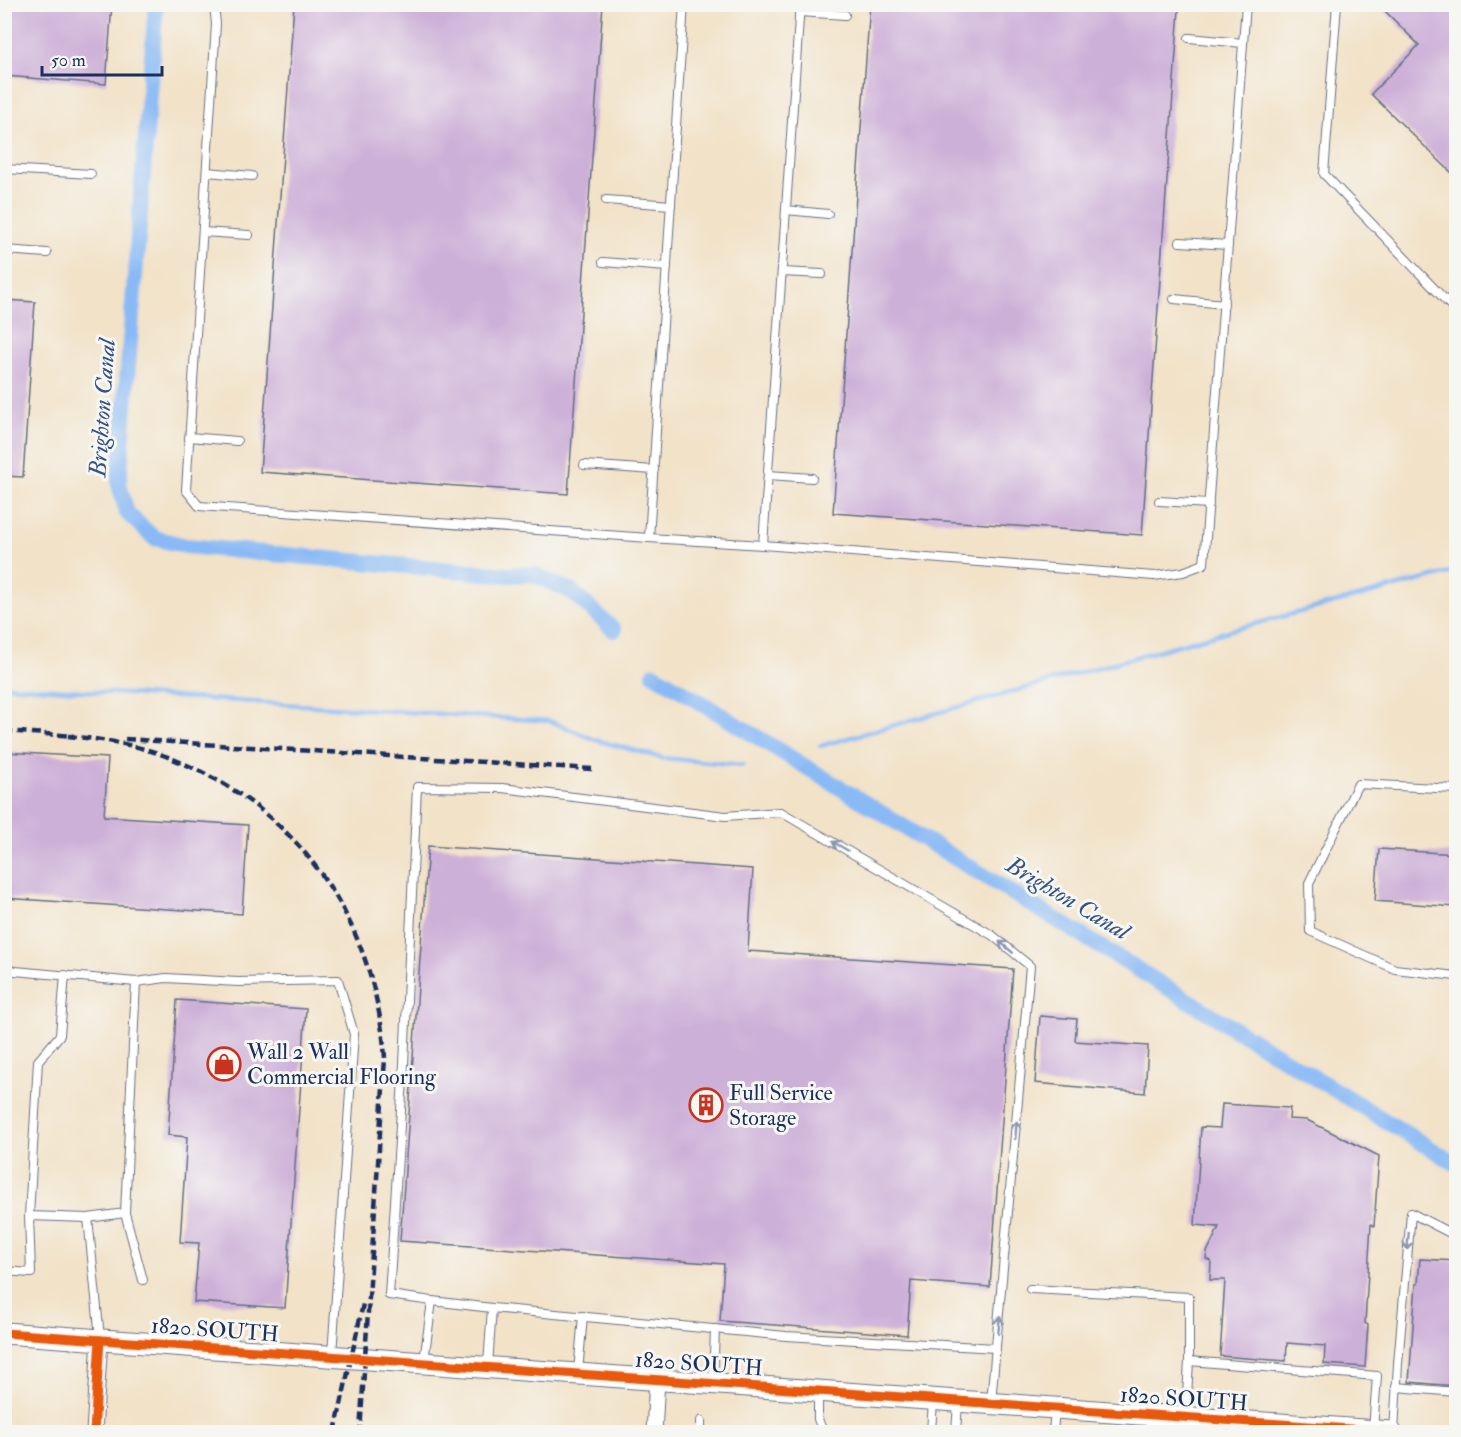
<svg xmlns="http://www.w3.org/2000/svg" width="1461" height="1437" font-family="'IM FELL Double Pica',serif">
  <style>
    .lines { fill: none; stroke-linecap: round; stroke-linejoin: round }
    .stream { stroke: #89baf5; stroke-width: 4.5 }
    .canal { stroke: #89baf5; stroke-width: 16 }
    .building { fill: #cdb0d8 }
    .lane-casing { stroke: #666e83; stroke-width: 10 }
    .street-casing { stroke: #666e83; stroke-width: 17 }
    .secondary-casing { stroke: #666e83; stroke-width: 23 }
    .lane { stroke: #fff; stroke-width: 8 }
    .street { stroke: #fff; stroke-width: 15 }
    .secondary { stroke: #fff; stroke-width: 21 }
    .rail { stroke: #1b2f5e; stroke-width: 4.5; stroke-dasharray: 9 4.5; stroke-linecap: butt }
    .cycleway-casing { stroke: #f6f6f2; stroke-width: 13 }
    .cycleway { stroke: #e8590c; stroke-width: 9 }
    .oneway { stroke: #8d97ae }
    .labels { text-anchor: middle; stroke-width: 6; stroke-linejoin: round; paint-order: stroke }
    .poi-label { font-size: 22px; fill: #1b2f5e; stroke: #f6f6f2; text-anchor: start }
    .street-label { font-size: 22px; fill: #1b2f5e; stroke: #f6f6f2 }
    .water-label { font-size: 24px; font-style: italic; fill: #365284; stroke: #f6f6f2 }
  </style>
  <rect width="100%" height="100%" fill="#f6f6f2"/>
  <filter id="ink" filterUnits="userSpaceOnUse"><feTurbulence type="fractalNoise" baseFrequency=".0167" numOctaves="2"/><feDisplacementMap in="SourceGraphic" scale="12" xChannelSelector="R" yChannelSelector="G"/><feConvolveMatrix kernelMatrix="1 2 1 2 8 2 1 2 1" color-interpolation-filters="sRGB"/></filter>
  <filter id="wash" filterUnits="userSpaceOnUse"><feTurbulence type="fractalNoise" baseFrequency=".008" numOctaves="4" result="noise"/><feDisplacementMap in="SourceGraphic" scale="24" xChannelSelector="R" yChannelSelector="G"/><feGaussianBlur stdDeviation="1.35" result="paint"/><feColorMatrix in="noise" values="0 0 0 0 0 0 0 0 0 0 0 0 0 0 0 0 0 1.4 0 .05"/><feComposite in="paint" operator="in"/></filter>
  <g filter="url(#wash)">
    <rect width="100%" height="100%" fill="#f2e2c8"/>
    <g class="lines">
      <g class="stream">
        <path d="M4 686 550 721 596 740 662 758 743 765"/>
        <path d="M820 746 1228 631 1456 571"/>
      </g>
      <g class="canal">
        <path d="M156 4 119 484 127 513 154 538 186 546 507 575 533 574 572 592 614 630"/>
        <path d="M654 674 1456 1164"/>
      </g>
    </g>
    <g id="blocks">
      <g class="building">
        <path d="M4 4H112L106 84 4 76Z"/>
        <path d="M294 4H603L568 494 260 472Z"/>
        <path d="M870 4H1121L1179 9 1142 535 833 513Z"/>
        <path d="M1378 4H1456V177L1371 94 1419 45Z"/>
        <path d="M4 300 35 302 23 477 4 476Z"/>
        <path d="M4 752 108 758 104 816 248 825 242 914 4 898Z"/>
        <path d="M428 846 753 869 748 951 1013 969 990 1287 911 1281 907 1335 720 1321 724 1264 400 1241Z"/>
        <path d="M1379 849 1456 854V907L1375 901Z"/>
        <path d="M177 1000 306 1009 285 1308 194 1302 199 1243 180 1242 187 1137 168 1135Z"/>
        <path d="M1040 1016 1077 1019 1075 1041 1148 1046 1145 1093 1035 1083Z"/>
        <path d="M1222 1104 1290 1108 1289 1119 1307 1120 1379 1156 1374 1226 1371 1224 1365 1323 1368 1325 1365 1367 1324 1364 1325 1346 1287 1343 1286 1361 1220 1356 1225 1280H1210L1211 1261 1206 1259 1207 1252 1219 1227 1195 1225 1201 1127 1220 1128Z"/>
        <path d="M1420 1259 1456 1261V1386L1409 1382 1416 1284H1418Z"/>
      </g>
    </g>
  </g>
  <g filter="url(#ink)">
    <use href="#blocks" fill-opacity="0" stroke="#666e83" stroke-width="1.5"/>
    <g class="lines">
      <g class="lane-casing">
        <g id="lane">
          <path d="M214 4 216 24 186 490 199 506 649 538 684 4"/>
          <path d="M800 4 763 545 1154 576 1183 572 1204 564 1246 4"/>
          <path d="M1337 4 1324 174 1453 308 1456 306"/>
          <path d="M799 12 845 15"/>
          <path d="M1189 38 1243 43"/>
          <path d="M4 169 91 174"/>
          <path d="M207 172 252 176"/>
          <path d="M606 200 671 205"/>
          <path d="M786 210 828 214"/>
          <path d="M203 232 249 235"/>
          <path d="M1180 242 1228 245"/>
          <path d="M4 250 47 253"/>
          <path d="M603 262 667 267"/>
          <path d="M782 272 822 274"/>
          <path d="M1174 299 1224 304"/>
          <path d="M189 437 237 441"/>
          <path d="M584 465 654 470"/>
          <path d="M768 475 812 478"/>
          <path d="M1159 501 1209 504"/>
          <path d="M649 538 763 545"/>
          <path d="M1456 789 1358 784 1309 883 1310 931 1395 969 1456 976"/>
          <path d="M4 970 136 982 125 1213 88 1218 100 1338"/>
          <path d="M65 975 60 1035 38 1061 29 1216 88 1218"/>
          <path d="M136 982 166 978 238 982 338 980 354 1034 332 1355"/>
          <path d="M125 1213 143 1280"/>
          <path d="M4 1271 31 1273 29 1216"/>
          <path d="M1030 1289 1189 1297V1361"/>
          <path d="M432 1301 492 1308 488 1365"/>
          <path d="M492 1308 786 1336 996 1348"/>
          <path d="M424 1361 432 1301 389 1295 404 1064 417 787 502 788 725 816 781 812 992 935 1030 966 991 1402"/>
          <path d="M578 1372 583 1316"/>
          <path d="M713 1382 715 1329"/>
          <path d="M1396 1387 1456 1392"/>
          <path d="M818 1393V1419L823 1432"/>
          <path d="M1394 1431 1398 1364 1411 1213 1456 1236"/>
          <path d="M701 1432V1421"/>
          <path d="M931 1432 933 1401"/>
          <path d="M956 1432 958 1403"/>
          <path d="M1053 1432 1055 1410"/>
          <path d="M1156 1432 1157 1416"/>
          <path d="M1185 1432 1189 1361 1377 1376 1373 1430"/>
        </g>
      </g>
      <g class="street-casing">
        <g id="street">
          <path d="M94 1432 100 1340"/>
          <path d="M654 1432 657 1380"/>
        </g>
      </g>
      <g class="secondary-casing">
        <path id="secondary" d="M4 1333 1391 1432"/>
      </g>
      <use href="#lane" class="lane"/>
      <use href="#street" class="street"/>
      <use href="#secondary" class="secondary"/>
      <g class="rail">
        <path d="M4 731 74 736"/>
        <path d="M68 736C98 739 128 743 157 753 294 801 374 915 385 1058L360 1432"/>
        <path d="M125 739 592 769"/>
        <path d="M335 1432 363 1304"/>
      </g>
      <g class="cycleway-casing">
        <g id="cycleway">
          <path d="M4 1333 1391 1432"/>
          <path d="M94 1432 100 1340"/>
        </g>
      </g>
      <use href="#cycleway" class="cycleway"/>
    </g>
    <defs><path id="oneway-shaft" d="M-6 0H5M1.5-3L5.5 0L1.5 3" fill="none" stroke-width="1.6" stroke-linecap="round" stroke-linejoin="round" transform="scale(1.5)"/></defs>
    <g class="oneway">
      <use href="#oneway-shaft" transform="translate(840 846) rotate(-150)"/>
      <use href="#oneway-shaft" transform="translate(1006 947) rotate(-140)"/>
      <use href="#oneway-shaft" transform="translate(1016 1130) rotate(-85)"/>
      <use href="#oneway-shaft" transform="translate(1408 1241) rotate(95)"/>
      <use href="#oneway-shaft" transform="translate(999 1325) rotate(-85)"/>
    </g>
  </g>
  <defs>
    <g id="shop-ring" transform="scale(1.725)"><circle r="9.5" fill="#f6f6f2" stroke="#c8321e" stroke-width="1.5"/><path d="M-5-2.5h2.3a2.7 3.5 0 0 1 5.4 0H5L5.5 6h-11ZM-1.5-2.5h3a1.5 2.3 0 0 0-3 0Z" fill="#c8321e"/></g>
    <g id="building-ring" transform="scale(1.725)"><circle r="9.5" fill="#f6f6f2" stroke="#c8321e" stroke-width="1.5"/><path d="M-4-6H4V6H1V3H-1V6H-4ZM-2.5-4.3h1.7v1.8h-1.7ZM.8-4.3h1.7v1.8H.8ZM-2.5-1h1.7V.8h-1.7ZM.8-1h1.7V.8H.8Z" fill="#c8321e"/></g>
  </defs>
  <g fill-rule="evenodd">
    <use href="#shop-ring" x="224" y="1064"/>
    <use href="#building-ring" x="706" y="1105"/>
  </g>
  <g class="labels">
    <g class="poi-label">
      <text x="247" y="1059">Wall 2 Wall<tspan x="247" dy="25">Commercial Flooring</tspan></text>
      <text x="729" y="1100">Full Service<tspan x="729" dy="25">Storage</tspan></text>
    </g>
    <g class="street-label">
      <text transform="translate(215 1329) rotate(4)" y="8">1820 SOUTH</text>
      <text transform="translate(699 1363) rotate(4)" y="8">1820 SOUTH</text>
      <text transform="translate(1184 1398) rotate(4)" y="8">1820 SOUTH</text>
    </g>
    <g class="water-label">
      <text transform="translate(102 408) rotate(-86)" y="8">Brighton Canal</text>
      <text transform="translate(1068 898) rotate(31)" y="8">Brighton Canal</text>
    </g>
  </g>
  <rect width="1461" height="1437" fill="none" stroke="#f6f6f2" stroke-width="24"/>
  <path d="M42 66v9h120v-9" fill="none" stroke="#1b2f5e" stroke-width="3"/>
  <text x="51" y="66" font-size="18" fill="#1b2f5e" stroke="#f6f6f2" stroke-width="4.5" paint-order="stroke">50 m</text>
</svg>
